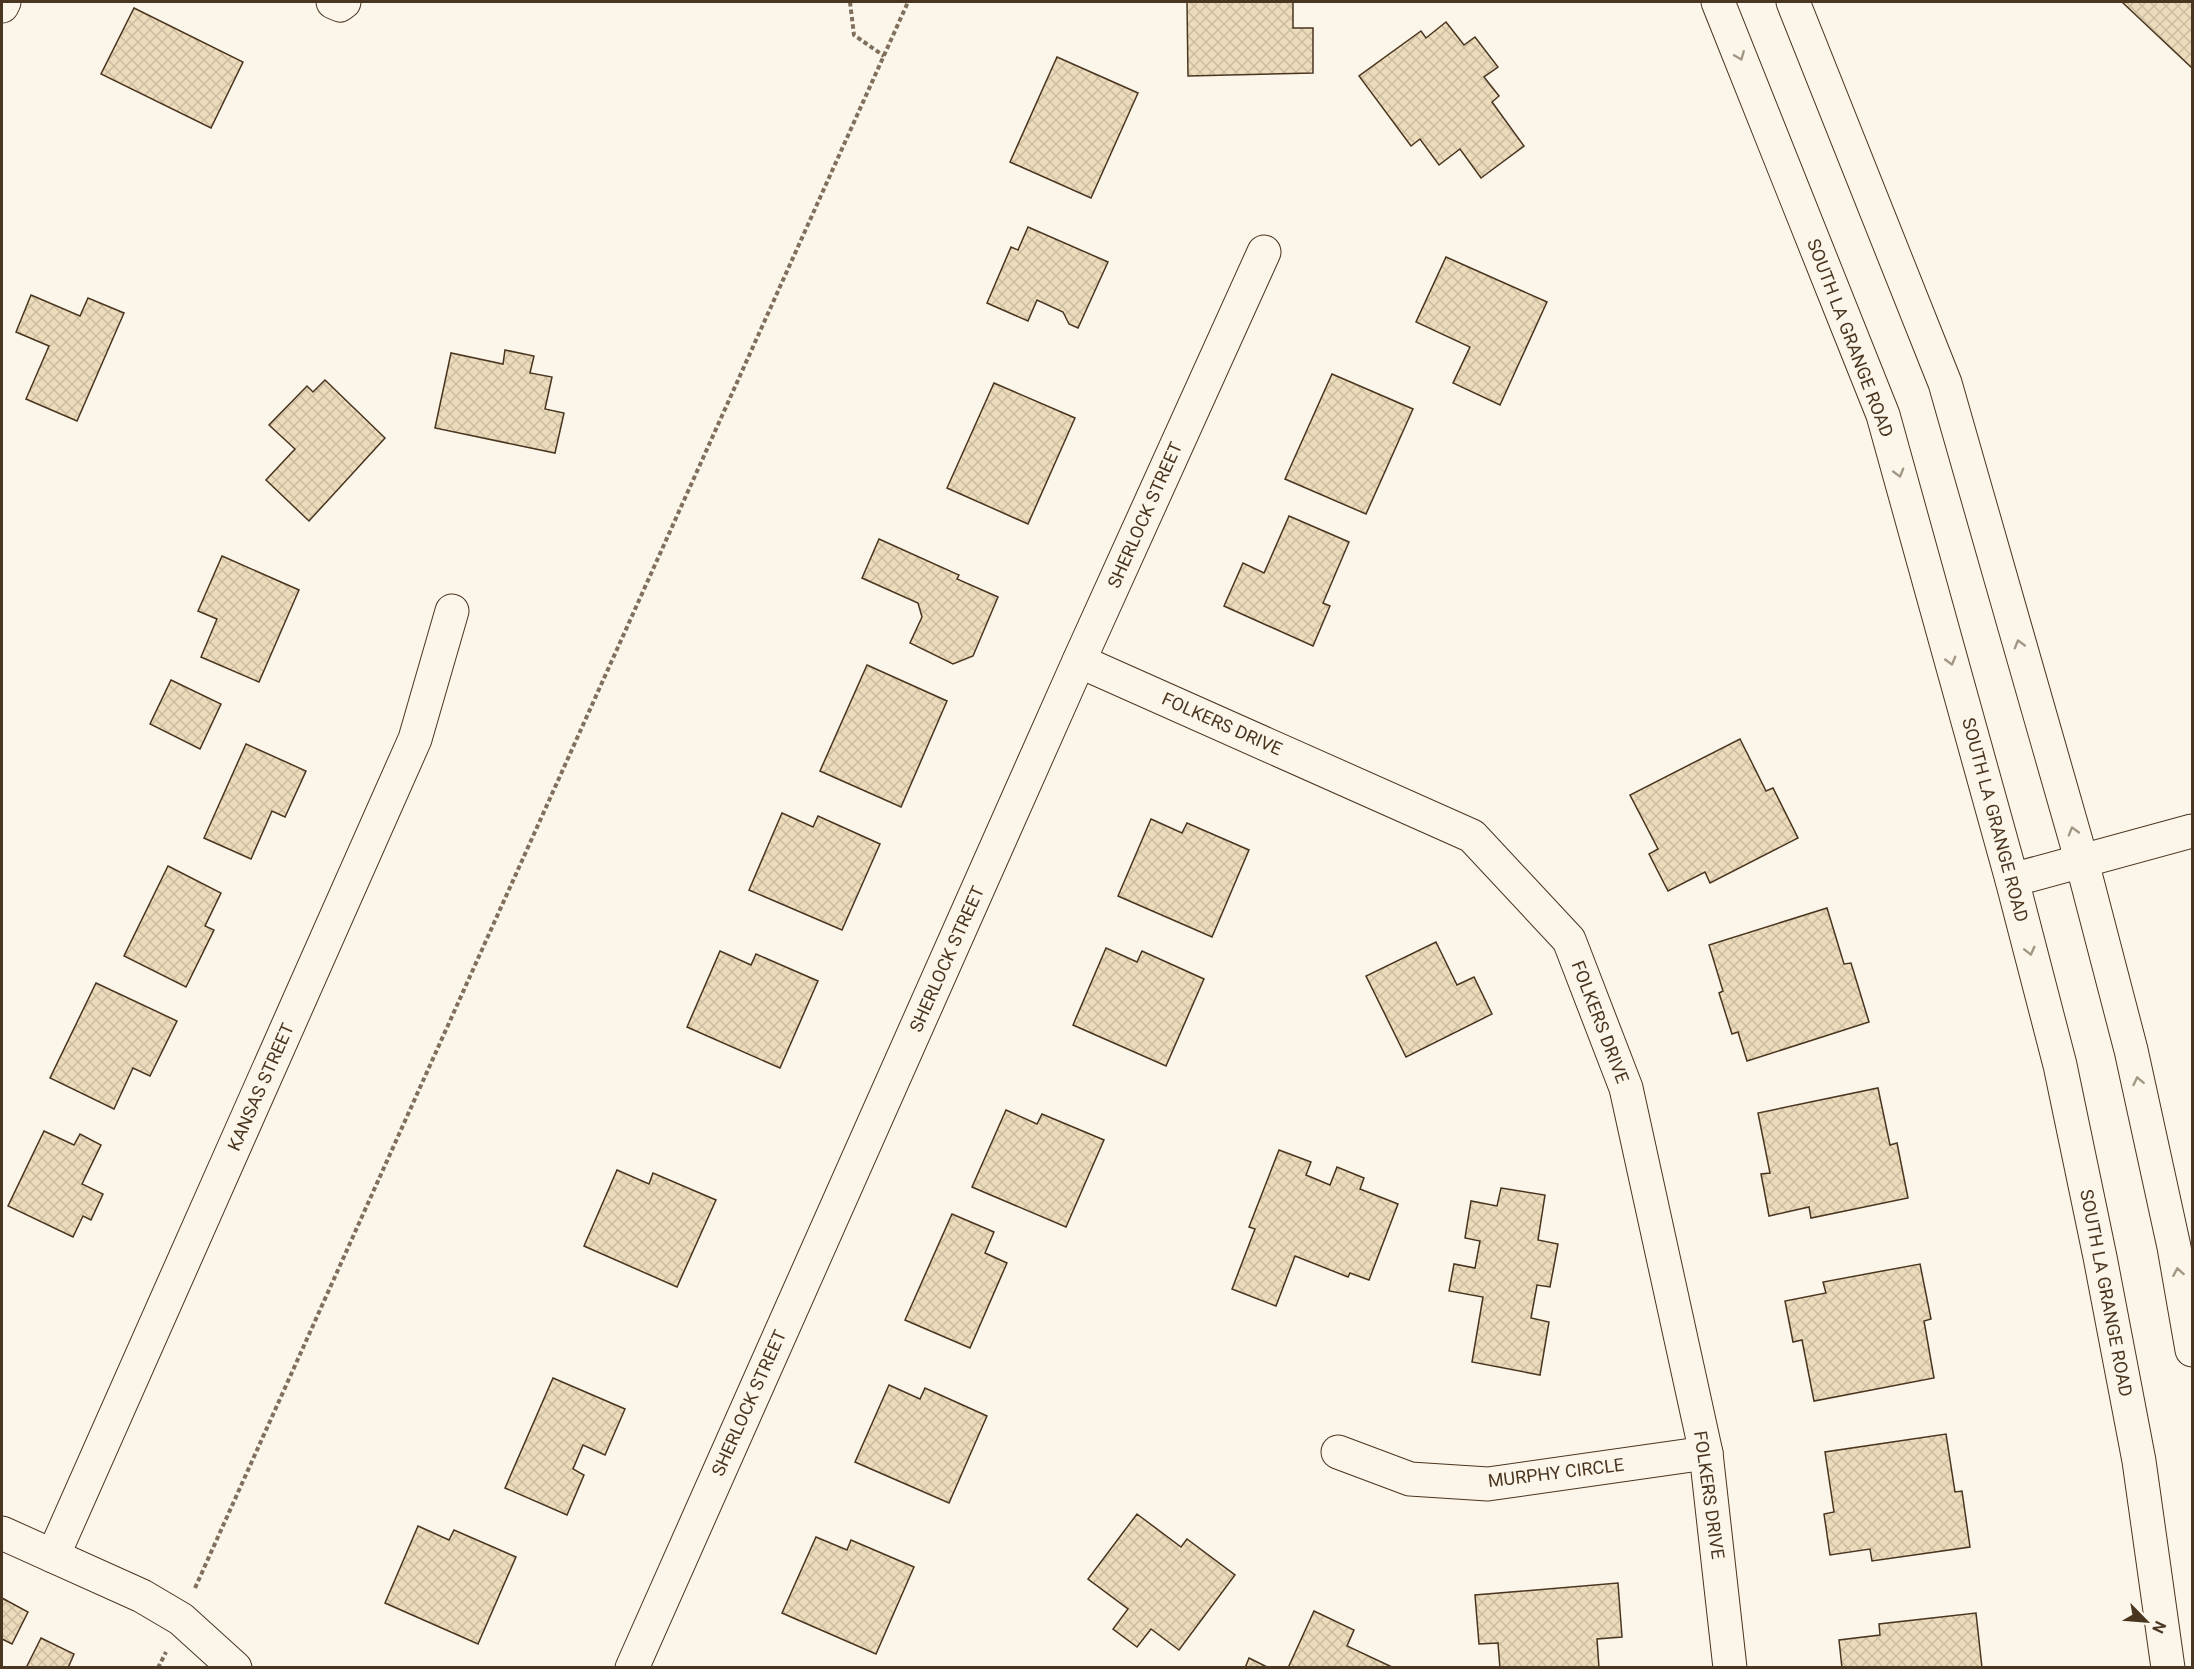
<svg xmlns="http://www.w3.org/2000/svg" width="2194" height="1669" font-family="Roboto,sans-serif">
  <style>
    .building { fill: url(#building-cross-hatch); stroke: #4a3520; stroke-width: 1.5 }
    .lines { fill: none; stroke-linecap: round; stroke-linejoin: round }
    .minor-casing { stroke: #4a3520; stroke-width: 35 }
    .major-casing { stroke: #4a3520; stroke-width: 35 }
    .path { stroke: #7f6f5c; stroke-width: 4; stroke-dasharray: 4.5 3; stroke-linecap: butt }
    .minor { stroke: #fbf6e9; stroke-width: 33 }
    .major { stroke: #fbf6e9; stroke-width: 33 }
    .oneway { stroke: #a29684 }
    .labels { text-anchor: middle; stroke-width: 4.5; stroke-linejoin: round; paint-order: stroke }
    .street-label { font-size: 18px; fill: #4a3520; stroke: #fbf6e9 }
  </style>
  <defs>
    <pattern id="building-cross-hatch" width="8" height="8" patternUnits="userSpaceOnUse" patternTransform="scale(1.5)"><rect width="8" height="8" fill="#ecdcbc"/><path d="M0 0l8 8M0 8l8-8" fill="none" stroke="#ccbda1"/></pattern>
  </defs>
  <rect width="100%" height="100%" fill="#fbf6e9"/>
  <g class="building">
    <path d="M1187 2H1293V28H1313V73L1188 76Z"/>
    <path d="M2122 2H2192V68Z"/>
    <path d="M134 8 243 62 211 128 101 74Z"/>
    <path d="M1446 22 1464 45 1475 37 1498 67 1484 77 1499 96 1492 102 1524 146 1481 178 1460 149 1439 165 1420 139 1411 146 1359 76 1421 31 1426 38Z"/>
    <path d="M1057 57 1138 93 1091 198 1010 162Z"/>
    <path d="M1028 227 1108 262 1078 328 1069 324 1063 312 1037 300 1028 321 987 303 1011 247 1018 250Z"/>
    <path d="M1446 257 1547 302 1500 405 1453 383 1470 347 1416 322Z"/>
    <path d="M31 295 80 316 88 298 124 313 77 421 26 399 49 346 16 332Z"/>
    <path d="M505 350 534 356 530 373 552 377 545 409 564 413 555 453 435 428 451 353 503 364Z"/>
    <path d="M1332 374 1413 409 1366 514 1285 479Z"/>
    <path d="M325 380 385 438 309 521 266 480 295 449 269 425 307 386 313 392Z"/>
    <path d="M994 383 1075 418 1028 524 947 488Z"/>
    <path d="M1289 516 1349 542 1323 603 1330 606 1313 646 1224 606 1243 563 1264 573Z"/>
    <path d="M879 539 959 575 957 579 998 597 973 656 953 664 910 643 922 617 918 603 862 578Z"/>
    <path d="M222 556 299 590 259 682 201 657 217 619 198 611Z"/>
    <path d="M867 665 947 701 901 807 820 771Z"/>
    <path d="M171 680 221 704 200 749 150 724Z"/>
    <path d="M1740 739 1766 791 1773 788 1798 838 1710 883 1705 872 1668 891 1649 854 1658 849 1630 795Z"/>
    <path d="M246 744 306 771 285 817 272 811 251 859 204 838Z"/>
    <path d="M782 813 813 827 818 816 880 844 842 930 749 890Z"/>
    <path d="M1151 819 1182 833 1187 823 1249 850 1212 937 1118 896Z"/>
    <path d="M168 866 221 893 205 926 214 930 186 987 124 956Z"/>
    <path d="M1827 908 1844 964 1851 963 1869 1022 1747 1061 1738 1032 1732 1034 1719 993 1723 991 1709 945Z"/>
    <path d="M1436 942 1457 985 1474 977 1492 1014 1406 1057 1366 976Z"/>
    <path d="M1106 948 1137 962 1142 951 1204 979 1166 1066 1073 1025Z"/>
    <path d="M720 951 751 965 756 954 818 981 780 1068 687 1027Z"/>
    <path d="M96 983 177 1021 150 1076 133 1068 114 1109 50 1078Z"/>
    <path d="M1878 1088 1890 1145 1897 1143 1908 1198 1811 1218 1809 1207 1769 1216 1761 1174 1770 1173 1758 1113Z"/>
    <path d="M1006 1110 1037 1124 1042 1114 1104 1140 1066 1227 972 1187Z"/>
    <path d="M44 1131 74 1145 80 1134 101 1145 82 1184 103 1194 91 1220 83 1216 73 1237 8 1206Z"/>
    <path d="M1279 1150 1311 1162 1306 1175 1330 1185 1337 1167 1364 1178 1360 1189 1398 1204 1369 1280 1350 1273 1348 1277 1295 1256 1276 1306 1232 1289 1255 1229 1249 1227Z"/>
    <path d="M617 1170 649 1184 653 1173 716 1200 677 1287 584 1246Z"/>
    <path d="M1501 1188 1545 1195 1538 1240 1558 1244 1550 1287 1537 1285 1531 1318 1549 1322 1540 1375 1472 1362 1483 1297 1449 1291 1454 1264 1475 1268 1480 1241 1465 1238 1471 1201 1497 1206Z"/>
    <path d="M952 1214 994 1232 985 1253 1007 1263 970 1348 905 1320Z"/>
    <path d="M1920 1264 1931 1319 1924 1321 1934 1378 1814 1401 1802 1340 1793 1342 1785 1301 1826 1293 1823 1282Z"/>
    <path d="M553 1378 625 1409 605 1455 583 1445 573 1469 584 1475 567 1515 505 1488Z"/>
    <path d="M889 1385 920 1399 925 1388 987 1416 949 1503 855 1462Z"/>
    <path d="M1946 1434 1955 1492 1962 1491 1970 1547 1872 1561 1870 1549 1830 1555 1824 1514 1834 1512 1825 1452Z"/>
    <path d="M1137 1514 1181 1547 1187 1539 1235 1575 1179 1650 1151 1629 1137 1647 1113 1629 1128 1609 1088 1579Z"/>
    <path d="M418 1526 449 1540 454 1530 516 1557 478 1644 385 1603Z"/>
    <path d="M816 1537 847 1550 851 1540 914 1567 876 1654 782 1613Z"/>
    <path d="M1618 1583 1622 1637 1597 1639 1599 1668H1500L1498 1643 1479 1644 1475 1595Z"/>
    <path d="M2 1598 28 1612 12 1644 2 1639Z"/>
    <path d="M1314 1611 1354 1630 1347 1646 1394 1668H1288Z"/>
    <path d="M1976 1613 1982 1668H1842L1839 1640 1880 1635 1879 1624Z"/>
    <path d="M41 1638 74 1654 68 1668H26Z"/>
    <path d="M1249 1658 1269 1668H1245Z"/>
  </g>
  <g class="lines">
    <g class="minor-casing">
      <g id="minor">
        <path d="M333 2 340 5 344 2"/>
        <path d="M2 6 4 2"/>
        <path d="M1079 661 1472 836 1569 940 1626 1088 1706 1453 1730 1668"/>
        <path d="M2012 880 2192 831"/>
        <path d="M1338 1452 1410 1479 1488 1484 1706 1453"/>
        <path d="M2 1533 142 1596 181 1619 235 1668"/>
        <path d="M53 1556 415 739 452 611"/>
        <path d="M632 1668 1079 661 1264 252"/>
      </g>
    </g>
    <g class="major-casing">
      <g id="major">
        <path d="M1718 2 1883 415 2012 880 2060 1065 2100 1257 2139 1461 2168 1668"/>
        <path d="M1793 2 1945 383 2082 862 2131 1050 2174 1247 2192 1350"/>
      </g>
    </g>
    <g class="path">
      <path d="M850 2 854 35 884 56"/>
      <path d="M195 1588 908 2"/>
      <path d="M158 1668 166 1652"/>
    </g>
    <use href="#minor" class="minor"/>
    <use href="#major" class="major"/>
  </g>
  <defs><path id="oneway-chevron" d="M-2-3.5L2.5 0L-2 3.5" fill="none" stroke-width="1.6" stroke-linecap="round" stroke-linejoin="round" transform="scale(1.5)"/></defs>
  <g class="oneway">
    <use href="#oneway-chevron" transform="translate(1740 56) rotate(68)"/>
    <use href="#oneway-chevron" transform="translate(1899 473) rotate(74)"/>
    <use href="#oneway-chevron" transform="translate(2019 644) rotate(-106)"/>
    <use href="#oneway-chevron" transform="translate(1951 661) rotate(74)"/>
    <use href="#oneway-chevron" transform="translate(2073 831) rotate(-106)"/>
    <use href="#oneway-chevron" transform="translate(2030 951) rotate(76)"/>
    <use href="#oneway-chevron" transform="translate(2138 1081) rotate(-102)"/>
    <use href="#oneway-chevron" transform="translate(2178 1272) rotate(-100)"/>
  </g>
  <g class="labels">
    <g class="street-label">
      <text transform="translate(1850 338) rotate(69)" y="6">SOUTH LA GRANGE ROAD</text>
      <text transform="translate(1145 515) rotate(-66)" y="6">SHERLOCK STREET</text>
      <text transform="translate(1222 724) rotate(24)" y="6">FOLKERS DRIVE</text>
      <text transform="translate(1995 820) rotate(75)" y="6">SOUTH LA GRANGE ROAD</text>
      <text transform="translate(947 959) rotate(-66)" y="6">SHERLOCK STREET</text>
      <text transform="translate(1600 1022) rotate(69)" y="6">FOLKERS DRIVE</text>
      <text transform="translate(261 1087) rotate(-66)" y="6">KANSAS STREET</text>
      <text transform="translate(2106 1293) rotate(79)" y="6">SOUTH LA GRANGE ROAD</text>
      <text transform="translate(749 1403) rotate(-66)" y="6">SHERLOCK STREET</text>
      <text transform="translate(1556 1473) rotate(-7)" y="6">MURPHY CIRCLE</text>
      <text transform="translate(1709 1495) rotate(82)" y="6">FOLKERS DRIVE</text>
    </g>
  </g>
  <rect width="2194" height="1669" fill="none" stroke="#4a3520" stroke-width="6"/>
  <g transform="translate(2146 1621) rotate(115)" stroke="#fbf6e9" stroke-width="4.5" paint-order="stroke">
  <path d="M0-4.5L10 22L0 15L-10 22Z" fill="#4a3520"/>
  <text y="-9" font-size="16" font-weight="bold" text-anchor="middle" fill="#4a3520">N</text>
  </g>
</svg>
